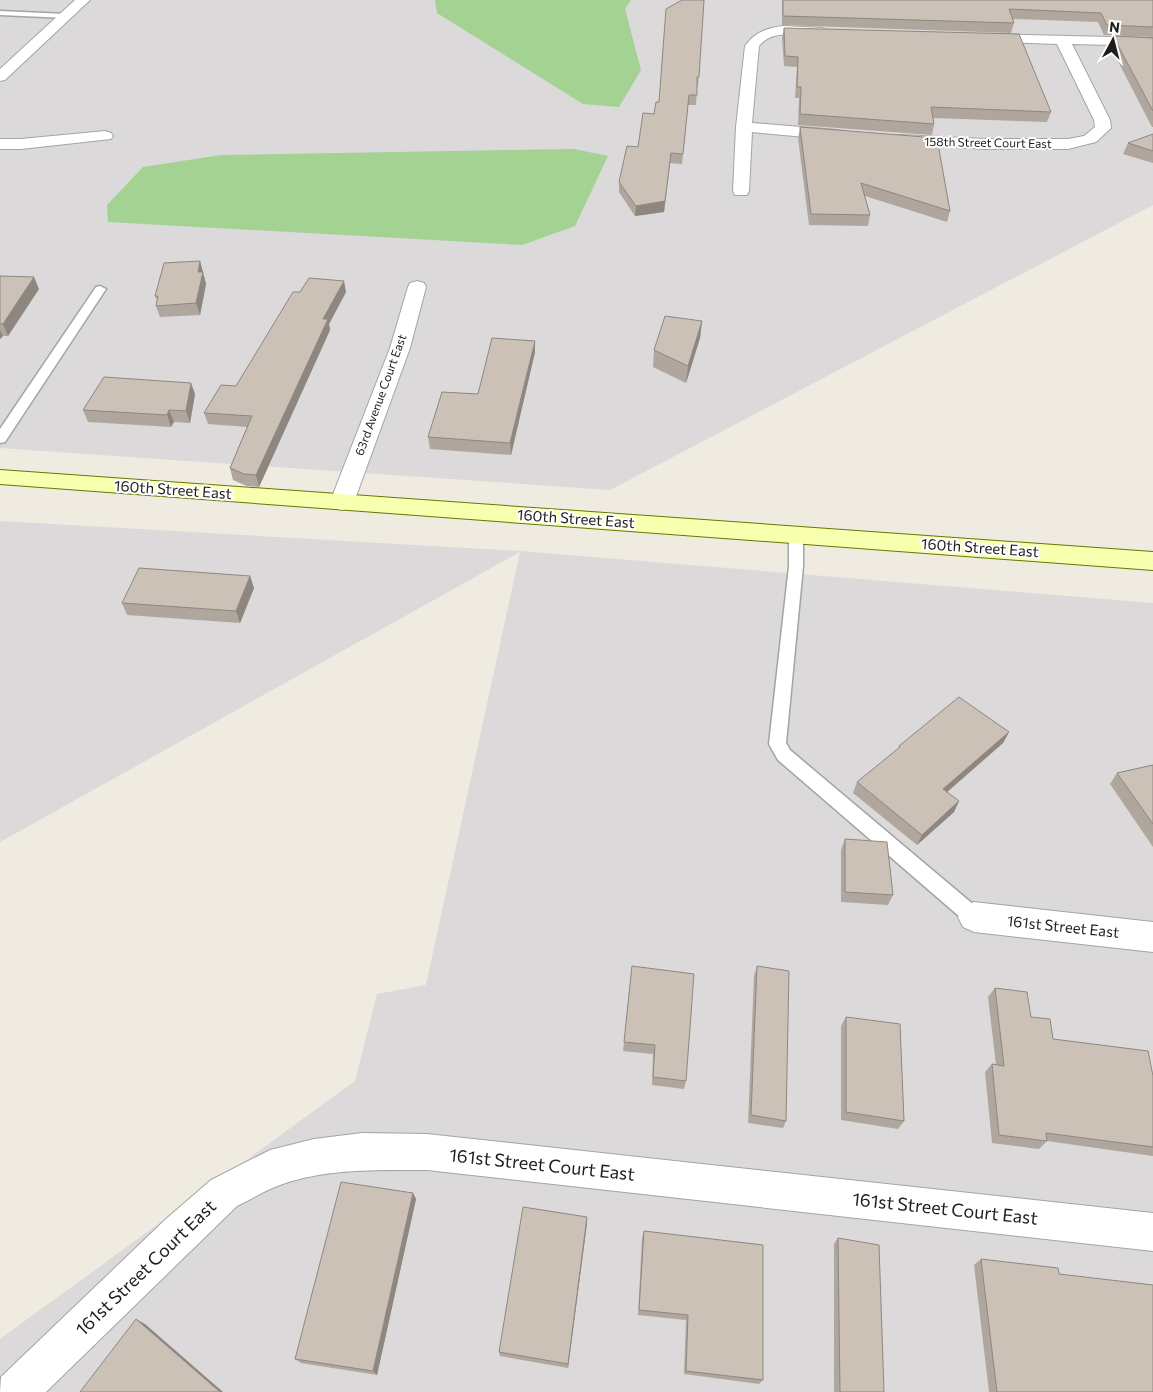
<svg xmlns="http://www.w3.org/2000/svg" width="1153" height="1392" font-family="Commissioner,sans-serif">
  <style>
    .residential { fill: #dbd9d9 }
    .forest { fill: #a3d292 }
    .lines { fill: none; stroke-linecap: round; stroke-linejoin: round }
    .lane-casing { stroke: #a4a4a4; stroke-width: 3 }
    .street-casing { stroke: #a4a4a4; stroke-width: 2 }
    .secondary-casing { stroke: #670; stroke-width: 2 }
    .lane { fill: #fff; fill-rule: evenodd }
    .street { fill: #fff; fill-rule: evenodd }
    .secondary { fill: #f8ffaf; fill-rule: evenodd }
    .wall { fill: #afa69d }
    .shaded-wall { fill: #8e8780 }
    .building { fill: #cbc1b7; stroke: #8e8780 }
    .labels { text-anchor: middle; stroke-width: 4; stroke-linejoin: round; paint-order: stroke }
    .far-street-label { font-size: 12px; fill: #1d1d1d; stroke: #fff }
    .street-label { font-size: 15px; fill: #1d1d1d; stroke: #fff }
    .near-street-label { font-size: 18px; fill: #1d1d1d; stroke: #fff }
  </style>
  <rect width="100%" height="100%" fill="#efebe1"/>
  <g class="residential">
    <path d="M0 0H1153V205L610 490 0 448Z"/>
    <path d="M0 521 520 551 1153 603V1392H0V1339L355 1081 377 994 426 985 520 552 0 842Z"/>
  </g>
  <g class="forest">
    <path d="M435 0H631L625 9 641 70 619 107 583 104 437 13Z"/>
    <path d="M574 149 608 156 575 226 522 245 108 222 107 205 143 167 221 155Z"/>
  </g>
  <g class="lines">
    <g class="lane-casing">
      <g id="lane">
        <path d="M0 11 66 14 70 16 66 18 0 15Z"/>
        <path d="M100 286 106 289 5 442 0 443V429L96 287Z"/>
        <path d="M796 530 801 532 803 535V566L786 743 790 750 981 911 983 917 981 923 974 926 967 923 778 760 769 744 789 566V535L791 532Z"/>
      </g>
    </g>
    <g class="street-casing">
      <g id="street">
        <path d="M75 0H90L5 80 0 81V69Z"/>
        <path d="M783 26 822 28 829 32C819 44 778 22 759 46L752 123 837 130 843 132 845 135 843 138 837 140 752 132 749 191 747 195H735L733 191 736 127 745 46C755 32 767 28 783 26Z"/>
        <path d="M982 34 1153 38V46L1072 44 1110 120 1111 128 1096 142 1068 149H985L894 143 892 140 894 137 900 135 985 139H1068L1084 136 1095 127 1094 120 1057 44 977 41 975 38Z"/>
        <path d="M105 131 111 133 113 136 111 139 21 149H0V139H21Z"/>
        <path d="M417 281 424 283 426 287 410 348 354 502 350 508 342 510 334 508 330 502 390 348 408 287 410 283Z"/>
        <path d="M974 902 1153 922V952L974 932 963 927 958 917 963 907Z"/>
        <path d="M362 1133 427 1134 1153 1213V1251L427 1170C379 1170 320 1168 275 1187 262 1192 250 1200 237 1206L46 1392H0L1 1377 166 1219 211 1180 270 1150 314 1139Z"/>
      </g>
    </g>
    <g class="secondary-casing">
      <path id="secondary" d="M0 470 1153 552V570L0 484Z"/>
    </g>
    <use href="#lane" class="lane"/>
    <use href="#street" class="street"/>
    <use href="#secondary" class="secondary"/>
  </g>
  <g class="wall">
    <path d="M704 0 698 87H697L696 105H688L682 164 670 163 664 212 635 216 619 192V182L638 147 654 114Z"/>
    <path d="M782 0H1153V37L1104 35 1098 22 1013 19 1014 23 1011 33 782 25Z"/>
    <path d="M784 28 1051 112 1047 122 933 118 934 124 932 135 798 125 799 98H795L797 67 784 66 782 38Z"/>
    <path d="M1113 36 1153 38V127H1152L1110 46Z"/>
    <path d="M800 127 950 211 947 222 865 196 870 215 868 226 809 225 798 138Z"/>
    <path d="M1153 134V163L1123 154 1128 143Z"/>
    <path d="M200 261 206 284 200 315 160 317 156 306 157 300 155 296Z"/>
    <path d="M0 276 39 289 8 336H3L0 339Z"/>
    <path d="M300 292H346L329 324 330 330 259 487 247 486 233 480 230 468 247 427 208 424 204 413 236 386Z"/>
    <path d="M702 321 700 338 686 383 653 367 654 350Z"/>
    <path d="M535 352 511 455 430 449 428 437 478 394Z"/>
    <path d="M195 394 190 423 174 422 171 427 88 422 83 410Z"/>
    <path d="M250 576 254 588 240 623 127 615 122 603Z"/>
    <path d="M1009 732 1003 743 947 792 959 801 954 812 917 845 853 793 857 782 898 749 899 746Z"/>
    <path d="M1153 765V847L1110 784 1117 773Z"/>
    <path d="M845 839 893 895 888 905 841 902V850Z"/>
    <path d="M632 966 686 1081 684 1089 652 1085 653 1054 623 1051Z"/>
    <path d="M757 966 786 1121 783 1128 748 1123 754 976Z"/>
    <path d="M995 988 1031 1017 1053 1039 1153 1076V1156L1047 1141 1039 1149 992 1143 985 1072 992 1064 996 1065 988 997Z"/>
    <path d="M846 1017 904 1121 898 1129 841 1120V1026Z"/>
    <path d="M413 1193 416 1199 377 1375 301 1363 295 1359Z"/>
    <path d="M587 1223 568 1368 500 1356 499 1352Z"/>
    <path d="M644 1231 763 1380 759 1384 684 1374 686 1320 638 1315 642 1238Z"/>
    <path d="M838 1238 884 1392H834V1244Z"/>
    <path d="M981 1259 1059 1274 1153 1392H989L974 1265Z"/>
  </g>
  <g class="shaded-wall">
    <path d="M671 153 664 212 635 216 636 206Z"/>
    <path d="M200 261 206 284 200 315 196 303 198 272Z"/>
    <path d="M34 277 39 289 8 336 3 324Z"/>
    <path d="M344 281 346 292 329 324 330 330 259 487 256 475 323 319Z"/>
    <path d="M702 321 700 338 686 383 688 366Z"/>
    <path d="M0 330 3 336 0 339Z"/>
    <path d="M535 341V352L511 455 510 443Z"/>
    <path d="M191 383 195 394 190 423 186 411Z"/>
    <path d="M169 410 174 422 171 427 167 415Z"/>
    <path d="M250 576 254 588 240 623 236 611Z"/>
    <path d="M1009 732 1003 743 938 800 943 789Z"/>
    <path d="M959 801 954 812 917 845 922 835Z"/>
    <path d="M413 1193 416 1199 377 1375 373 1371Z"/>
    <path d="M587 1217V1223L568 1368V1364Z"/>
    <path d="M136 1319 145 1324 223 1392H220Z"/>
  </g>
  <g class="building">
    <path d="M682 0H704L699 77H697V95H689L683 154 671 153 665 201 636 206 619 182 627 146 638 147 643 113 654 114 656 102H659L666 9Z"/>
    <path d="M783 0H1153V27L1107 25 1101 13 1009 9 1014 23 783 16Z"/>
    <path d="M784 28 1019 34 1051 112 931 107 934 124 800 114 801 87H797L798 57 785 56Z"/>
    <path d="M1113 36 1153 38V111Z"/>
    <path d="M800 127 937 138 950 211 861 183 870 215 811 214Z"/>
    <path d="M1153 134V151L1128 143Z"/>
    <path d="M200 261 198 272H203L196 303 156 306 158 296H155L164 263Z"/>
    <path d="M0 276 34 277 3 324H0Z"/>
    <path d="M309 278 344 281 323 319H328L256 475 244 474 230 468 252 416 204 413 221 385 236 386 293 292H300Z"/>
    <path d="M665 316 702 321 688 366 654 350Z"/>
    <path d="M492 338 535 341 510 443 428 437 442 392 478 394Z"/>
    <path d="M104 377 191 383 186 411 169 410 167 415 83 410Z"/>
    <path d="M139 568 250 576 236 611 122 603Z"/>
    <path d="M959 697 1009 732 943 789 959 801 922 835 857 782 900 747 899 746Z"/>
    <path d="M1153 765V824L1117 773Z"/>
    <path d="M845 839 887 842 893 895 845 892Z"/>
    <path d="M632 966 694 974 686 1081 653 1077 655 1045 624 1042Z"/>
    <path d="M757 966 789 971 786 1121 751 1115Z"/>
    <path d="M995 988 1027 992 1031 1017 1050 1019 1053 1039 1148 1051 1153 1076V1147L1046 1133 1047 1141 999 1135 992 1064 1004 1066Z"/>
    <path d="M846 1017 900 1024 904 1121 846 1112Z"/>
    <path d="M341 1182 413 1193 373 1371 295 1359Z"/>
    <path d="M523 1207 587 1217 568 1364 499 1352Z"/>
    <path d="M644 1231 763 1245V1380L686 1371 688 1315 639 1310Z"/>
    <path d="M838 1238 879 1245 884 1392H840Z"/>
    <path d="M981 1259 1058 1268 1059 1274 1153 1285V1392H997Z"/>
    <path d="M136 1319 220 1392H80Z"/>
  </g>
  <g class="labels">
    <g class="far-street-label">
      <text transform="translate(988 143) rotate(1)" y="4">158th Street Court East</text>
      <text transform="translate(381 395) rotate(-70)" y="4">63rd Avenue Court East</text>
    </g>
    <g class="street-label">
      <text transform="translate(173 490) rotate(4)" y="5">160th Street East</text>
      <text transform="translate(576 519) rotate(4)" y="5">160th Street East</text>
      <text transform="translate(980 548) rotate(4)" y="5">160th Street East</text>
      <text transform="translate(1063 927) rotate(6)" y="5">161st Street East</text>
    </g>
    <g class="near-street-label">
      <text transform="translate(542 1165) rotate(6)" y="6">161st Street Court East</text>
      <text transform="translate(945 1209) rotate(6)" y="6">161st Street Court East</text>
      <text transform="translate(146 1268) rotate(-44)" y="6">161st Street Court East</text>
    </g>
  </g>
  <g transform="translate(1113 40) rotate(7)" stroke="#ffffff" stroke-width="4" paint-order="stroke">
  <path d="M0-4L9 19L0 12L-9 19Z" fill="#1d1d1d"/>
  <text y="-8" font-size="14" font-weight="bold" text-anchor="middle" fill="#1d1d1d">N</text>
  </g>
</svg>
